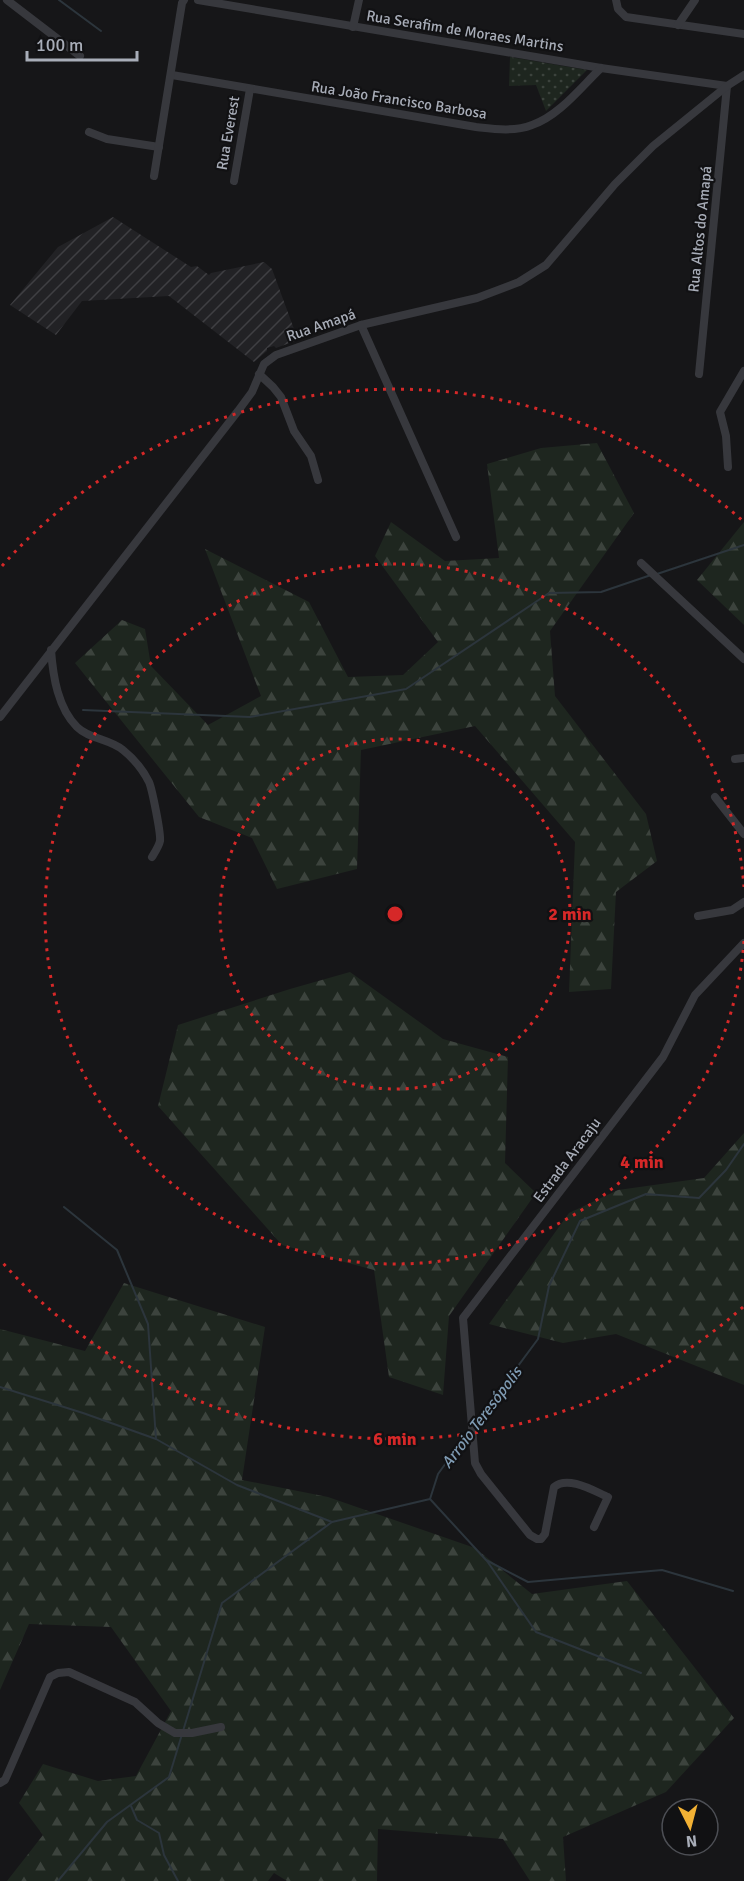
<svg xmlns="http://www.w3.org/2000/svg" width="744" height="1881" font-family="Signika,sans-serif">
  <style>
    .industrial { fill: url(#industrial-furrows) }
    .green { fill: url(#green-dots) }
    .forest { fill: url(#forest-firs) }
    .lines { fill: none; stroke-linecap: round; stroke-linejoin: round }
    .stream { stroke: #2c353c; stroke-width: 2 }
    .street { stroke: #37383d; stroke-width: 8 }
    .ring { fill: none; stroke: #d62828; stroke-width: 3; stroke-dasharray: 3 6 }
    .labels { text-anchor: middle; stroke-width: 4.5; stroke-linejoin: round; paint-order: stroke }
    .street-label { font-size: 15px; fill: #a8adb8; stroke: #111113 }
    .water-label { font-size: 16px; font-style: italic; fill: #7f9bb3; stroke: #111113 }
    .centre { fill: #d62828; stroke: #111113; stroke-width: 3 }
    .ring-label { font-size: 18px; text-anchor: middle; font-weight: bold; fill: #d62828; stroke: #111113; stroke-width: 4.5; stroke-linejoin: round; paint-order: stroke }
  </style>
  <defs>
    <pattern id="industrial-furrows" width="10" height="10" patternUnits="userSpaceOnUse" patternTransform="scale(1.5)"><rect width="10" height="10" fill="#222225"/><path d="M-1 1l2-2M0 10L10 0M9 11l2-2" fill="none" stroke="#3f3f43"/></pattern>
    <pattern id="green-dots" width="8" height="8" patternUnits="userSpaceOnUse" patternTransform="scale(1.5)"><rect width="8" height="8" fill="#1e261f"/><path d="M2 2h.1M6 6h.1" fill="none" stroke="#3c433d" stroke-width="1.8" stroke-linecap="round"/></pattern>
    <pattern id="forest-firs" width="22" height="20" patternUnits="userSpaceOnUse" patternTransform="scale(1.5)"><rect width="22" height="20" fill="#1e261f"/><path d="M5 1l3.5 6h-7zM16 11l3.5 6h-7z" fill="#3c433d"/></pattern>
  </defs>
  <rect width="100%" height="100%" fill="#161618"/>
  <path class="industrial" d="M113 217 191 267 197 266 209 275 211 273 264 262 272 269 298 340 276 348 274 346 267 348V351L254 362 169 296 82 301 56 335 10 305 58 247Z"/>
  <path class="green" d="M510 57 587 70 546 111 536 85 509 86Z"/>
  <g class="forest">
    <path d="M597 443 634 513 550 631 555 696 646 814 657 861 616 892 611 989 569 992 575 842 475 726 361 750 357 869 277 889 252 838 199 817 75 663 122 620 145 629 151 666 208 725 261 696 205 549 309 602 348 677 403 675 438 642 375 556 391 522 445 561 499 558 487 464 541 448Z"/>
    <path d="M744 522V625L697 580Z"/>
    <path d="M350 972 443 1039 508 1057 505 1163 536 1193 449 1316 443 1395 389 1377 374 1270 282 1245 158 1106 178 1025 290 989Z"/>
    <path d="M744 1133V1385L616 1334 563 1343 489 1324 569 1213 618 1190 704 1178Z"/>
    <path d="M124 1283 265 1327 242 1480 328 1497 475 1548 532 1594 627 1581 734 1718 666 1792 563 1837 566 1881H530L503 1839 378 1829 377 1881H287L274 1873 268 1881H7L43 1835 19 1803 43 1764 98 1781 136 1776 171 1711 111 1627 29 1624 0 1690V1329L85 1351Z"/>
  </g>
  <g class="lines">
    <g class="stream">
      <path d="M59 0 101 31"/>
      <path d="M657 574 744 545"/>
      <path d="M83 710 250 717 406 689 549 593 601 592 651 575"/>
      <path d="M64 1207 117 1250 148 1324 156 1439"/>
      <path d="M0 1387 83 1413 156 1439 237 1485 332 1522"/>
      <path d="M475 1424 538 1339 549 1286 580 1221 646 1194 699 1198 726 1170 744 1144"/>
      <path d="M430 1499 486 1560 528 1582 662 1570 733 1591"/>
      <path d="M487 1561 536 1632 641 1673"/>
      <path d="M131 1806 137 1820 159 1833 164 1855 178 1881"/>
      <path d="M58 1881 107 1822 169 1777 222 1603 332 1522 430 1499 438 1474 469 1431"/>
    </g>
    <g class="street">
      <path d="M7 0 80 56"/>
      <path d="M198 0 601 68 727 86 699 374"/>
      <path d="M616 0 618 9 626 17 744 34"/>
      <path d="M678 25 695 0"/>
      <path d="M353 27 359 0"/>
      <path d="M172 75 476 127C494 129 514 132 532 125 559 116 581 87 601 68"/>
      <path d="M89 132 107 139 159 147"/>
      <path d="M154 176 182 3 184 0"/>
      <path d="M234 181 250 89"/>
      <path d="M361 325 456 537"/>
      <path d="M259 374 273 387 281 397 294 431 311 456 318 480"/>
      <path d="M728 467 726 436 720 412 744 371"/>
      <path d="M641 563 744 659"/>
      <path d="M51 650C53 677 58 708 77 727 89 739 110 739 123 750 133 758 143 770 149 782 152 789 161 833 160 841 159 846 155 852 152 857"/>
      <path d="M0 717 238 411 252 392 264 364 276 355 361 325 477 298 519 282 546 265 615 184 653 146 727 86 744 75"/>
      <path d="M735 759 744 758"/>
      <path d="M715 797 744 834"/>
      <path d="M698 916 732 910 744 902"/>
      <path d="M594 1527 608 1497C594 1491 568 1475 554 1487L545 1534 541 1539H537L530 1535 481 1474 475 1463 463 1318 663 1057 695 995 744 943"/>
      <path d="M0 1783 5 1780 50 1677 58 1673 69 1672 135 1702 158 1723 175 1733H192L221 1727"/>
    </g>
  </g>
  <g class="ring">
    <circle cx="395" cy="914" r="175"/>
    <path d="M744 941A350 350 0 1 1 744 887"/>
    <path d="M743 1307A525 525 0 0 1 2 1262M2 566A525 525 0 0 1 743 521"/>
  </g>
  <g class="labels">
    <g class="street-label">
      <text transform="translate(465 31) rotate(9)" y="5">Rua Serafim de Moraes Martins</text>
      <text transform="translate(399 100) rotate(9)" y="5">Rua João Francisco Barbosa</text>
      <text transform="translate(228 133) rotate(-80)" y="5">Rua Everest</text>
      <text transform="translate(700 229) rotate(-84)" y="5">Rua Altos do Amapá</text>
      <text transform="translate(321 325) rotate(-19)" y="5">Rua Amapá</text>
      <text transform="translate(567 1160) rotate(-53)" y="5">Estrada Aracaju</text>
    </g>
    <g class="water-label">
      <text transform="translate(481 1417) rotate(-53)" y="6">Arroio Teresópolis</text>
    </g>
  </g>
  <circle cx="395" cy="914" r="9" class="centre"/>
  <g class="ring-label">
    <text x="570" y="920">2 min</text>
    <text x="642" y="1168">4 min</text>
    <text x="395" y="1445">6 min</text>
  </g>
  <g transform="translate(690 1827) rotate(174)"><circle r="28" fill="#111113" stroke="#4d4f55" stroke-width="1.5"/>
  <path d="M0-4.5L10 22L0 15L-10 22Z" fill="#f2b134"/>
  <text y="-9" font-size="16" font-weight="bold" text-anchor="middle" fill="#a8adb8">N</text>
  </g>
  <path d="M27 51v9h110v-9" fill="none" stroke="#a8adb8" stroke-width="3"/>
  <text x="36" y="51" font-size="18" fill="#a8adb8" stroke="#111113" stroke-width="4.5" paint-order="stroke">100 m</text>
</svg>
